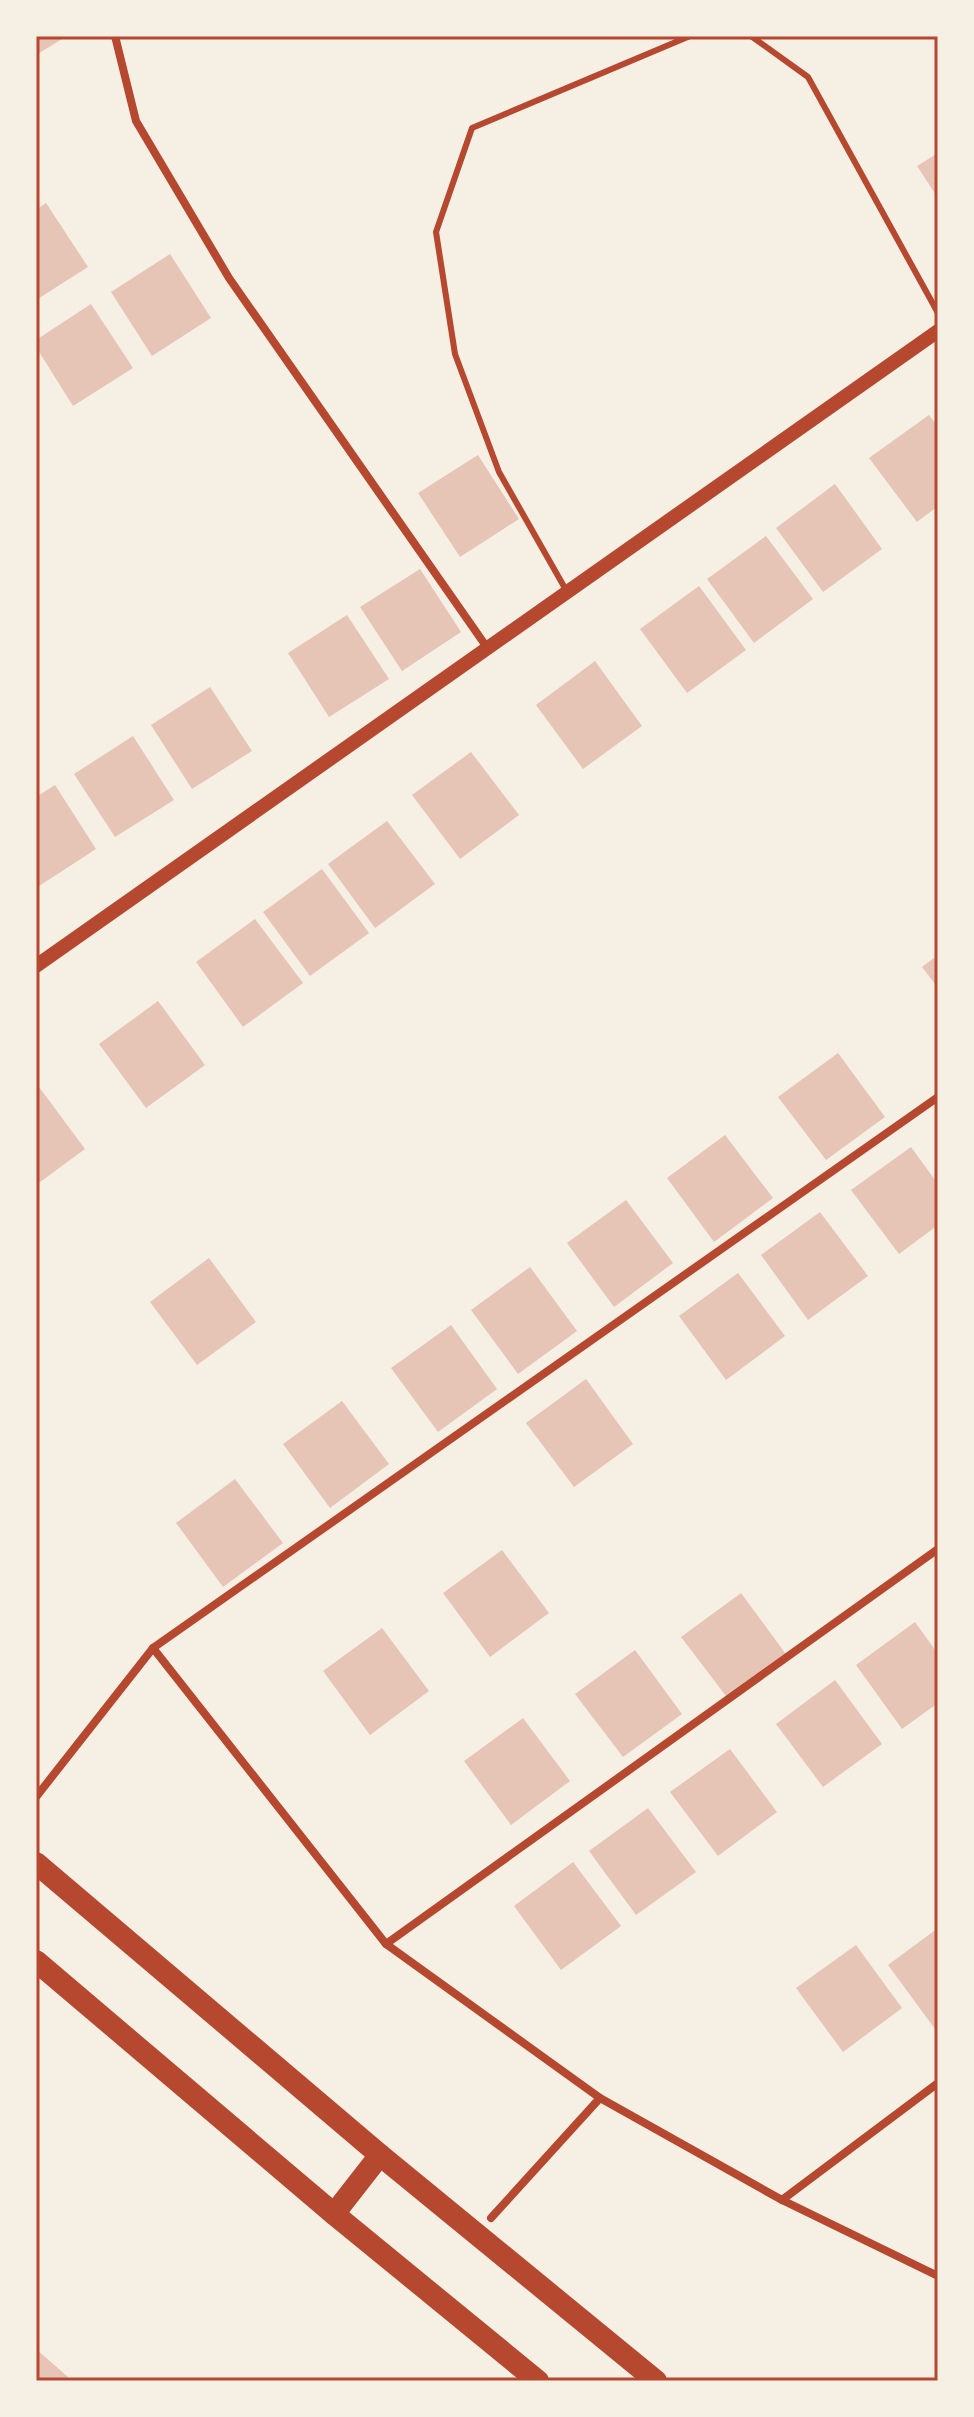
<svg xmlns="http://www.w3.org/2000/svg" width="974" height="2417" font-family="Ubuntu,sans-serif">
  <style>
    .building { fill: #e6c5b7 }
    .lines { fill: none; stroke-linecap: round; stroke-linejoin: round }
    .service { stroke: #b5482f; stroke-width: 6 }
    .minor { stroke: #b5482f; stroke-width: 8 }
    .tertiary { stroke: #b5482f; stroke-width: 14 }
    .trunk { stroke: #b5482f; stroke-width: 22 }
    .neatline { fill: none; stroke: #b5482f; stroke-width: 3 }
  </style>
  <rect width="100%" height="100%" fill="#f6efe4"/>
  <g class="building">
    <path d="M36 36H67L36 55Z"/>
    <path d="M938 153V198L917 166Z"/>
    <path d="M46 203 88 267 36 300V210Z"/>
    <path d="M170 254 211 318 152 356 111 292Z"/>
    <path d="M91 304 133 368 73 406 36 347V340Z"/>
    <path d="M929 415 938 427V506L917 522 869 458Z"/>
    <path d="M478 455 519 519 460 557 418 493Z"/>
    <path d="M835 484 882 549 823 592 776 528Z"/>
    <path d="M766 536 813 599 754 643 707 579Z"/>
    <path d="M420 569 461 632 402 671 360 607Z"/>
    <path d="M699 586 746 650 687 693 640 629Z"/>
    <path d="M347 615 389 679 329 717 288 653Z"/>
    <path d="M595 661 642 726 583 769 536 705Z"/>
    <path d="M210 687 252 751 192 789 151 725Z"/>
    <path d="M133 736 174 800 115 837 74 774Z"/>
    <path d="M471 752 519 815 460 859 412 795Z"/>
    <path d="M55 785 96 849 36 888V797Z"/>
    <path d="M387 821 435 884 375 928 328 864Z"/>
    <path d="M322 869 369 933 310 976 263 912Z"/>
    <path d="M255 919 303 983 243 1027 196 962Z"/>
    <path d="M938 955V988L922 967Z"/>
    <path d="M158 1001 205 1065 146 1108 99 1044Z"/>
    <path d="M838 1053 885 1117 826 1160 778 1097Z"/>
    <path d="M36 1083 85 1149 36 1185Z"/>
    <path d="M725 1135 773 1198 714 1242 667 1178Z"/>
    <path d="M911 1147 938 1184V1225L899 1254 851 1190Z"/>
    <path d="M626 1200 673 1263 614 1307 567 1243Z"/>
    <path d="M820 1212 868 1276 808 1320 761 1255Z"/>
    <path d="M209 1258 256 1322 197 1365 150 1302Z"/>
    <path d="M530 1267 577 1331 518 1374 471 1310Z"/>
    <path d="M738 1273 785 1336 726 1380 679 1316Z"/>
    <path d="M451 1325 497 1389 438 1432 391 1368Z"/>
    <path d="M586 1379 633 1444 574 1487 526 1423Z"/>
    <path d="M342 1401 389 1464 330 1508 283 1444Z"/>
    <path d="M235 1479 283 1543 223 1587 176 1523Z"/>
    <path d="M502 1550 549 1613 490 1657 443 1593Z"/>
    <path d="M741 1593 788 1657 729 1700 681 1637Z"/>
    <path d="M915 1622 938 1654V1703L902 1729 856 1665Z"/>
    <path d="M382 1628 429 1691 370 1735 323 1671Z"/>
    <path d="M635 1650 682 1714 623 1757 575 1694Z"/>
    <path d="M835 1680 882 1744 823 1787 776 1724Z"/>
    <path d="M523 1718 570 1781 511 1825 464 1761Z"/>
    <path d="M730 1749 777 1812 718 1856 670 1792Z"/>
    <path d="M648 1808 696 1872 636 1915 589 1851Z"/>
    <path d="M573 1862 621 1926 561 1970 514 1906Z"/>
    <path d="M938 1928V2027L935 2029 888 1965Z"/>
    <path d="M856 1945 902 2008 843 2052 796 1988Z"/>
    <path d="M36 2349 68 2377 65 2381H36Z"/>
  </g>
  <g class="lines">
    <g class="service">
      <path d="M751 36 808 77 938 313"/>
      <path d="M566 590 499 472 455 354 436 232 472 128 690 36"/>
    </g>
    <g class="minor">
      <path d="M115 36 136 121 229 278 486 646"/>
      <path d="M153 1648 386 1944 600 2098 782 2200 938 2276"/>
      <path d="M36 1797 153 1648 938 1097"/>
      <path d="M386 1944 938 1549"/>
      <path d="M782 2200 938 2083"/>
      <path d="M491 2218 600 2098"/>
    </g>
    <path class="tertiary" d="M36 966 938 331"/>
    <g class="trunk">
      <path d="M36 1863 380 2155 656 2381"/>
      <path d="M36 1961 334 2214 538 2381"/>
      <path d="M334 2214 380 2155"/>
    </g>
  </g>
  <rect width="974" height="2417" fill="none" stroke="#f6efe4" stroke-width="76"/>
  <rect x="38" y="38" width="898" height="2341" class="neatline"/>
</svg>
